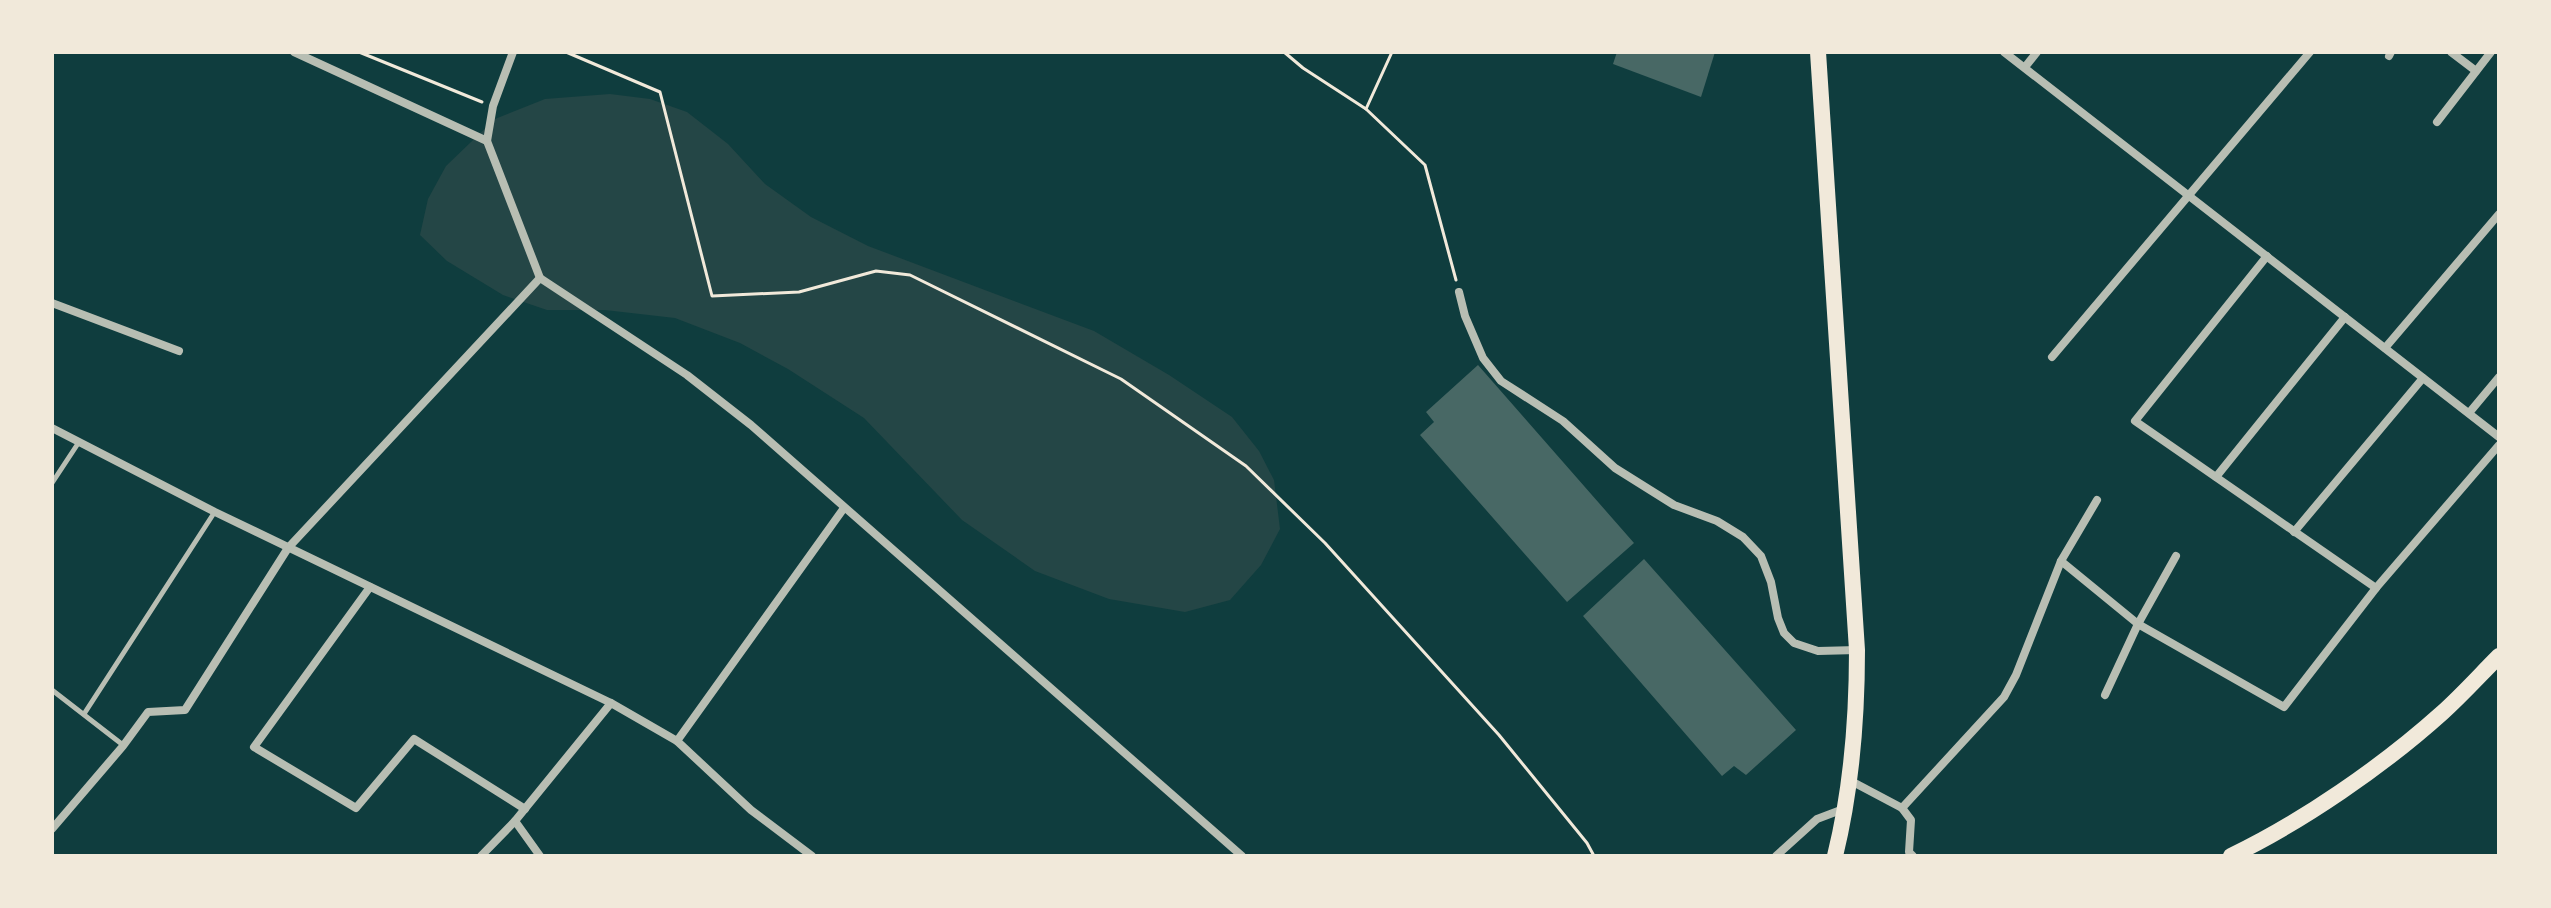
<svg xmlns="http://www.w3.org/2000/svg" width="2551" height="908" font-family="'Fira Sans Condensed',sans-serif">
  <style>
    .green { fill: #244646 }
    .building { fill: #486865 }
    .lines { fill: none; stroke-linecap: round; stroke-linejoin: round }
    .path { stroke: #f1e9da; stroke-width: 3 }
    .service { stroke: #b8beb3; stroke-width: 5 }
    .minor { stroke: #b8beb3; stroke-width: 8 }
    .secondary { stroke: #f1e9da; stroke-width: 16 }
  </style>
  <rect width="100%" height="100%" fill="#0f3d3e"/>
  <path class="green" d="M610 94 650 99 687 112 728 144 765 184 811 217 868 246 1094 331 1169 375 1232 417 1259 451 1274 480 1280 529 1261 565 1230 600 1185 612 1109 599 1035 571 962 520 864 418 788 369 740 343 675 318 605 310H547L503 295 447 261 420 235 428 199 446 166 495 119 545 99Z"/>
  <g class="building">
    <path d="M1617 52H1715L1701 97 1613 64Z"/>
    <path d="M1478 365 1634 543 1567 602 1420 435 1434 422 1426 412Z"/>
    <path d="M1644 559 1796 730 1746 775 1734 766 1722 776 1583 616Z"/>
  </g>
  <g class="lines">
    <g class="path">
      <path d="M359 52 482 102"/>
      <path d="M566 52 660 92 712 296 799 292 876 271 910 275 1121 379 1246 466 1325 543 1499 735 1587 843 1594 856"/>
      <path d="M1284 52 1303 68 1366 109 1425 165 1456 280"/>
      <path d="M1366 109 1392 52"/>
    </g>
    <g class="service">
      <path d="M52 483 79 442"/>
      <path d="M52 690 123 745"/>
      <path d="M84 714 214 513"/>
    </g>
    <g class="minor">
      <path d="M294 52 487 141"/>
      <path d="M513 52 493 106 487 141 540 278 687 375 751 425 1242 856"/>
      <path d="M2004 52 2499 437"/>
      <path d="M2451 52 2476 71"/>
      <path d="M2389 56 2391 52"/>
      <path d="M2025 67 2037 52"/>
      <path d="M2437 122 2491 52"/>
      <path d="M2267 256 2135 421 2376 588"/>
      <path d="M1459 292 1465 316 1483 358 1501 381 1563 421 1615 468 1674 505 1717 521 1743 537 1761 556 1771 582 1778 618 1784 633 1794 643 1818 651 1857 650"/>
      <path d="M52 303 179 351"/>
      <path d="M2385 348 2499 214"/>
      <path d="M2052 357 2310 52"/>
      <path d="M2469 413 2499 377"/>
      <path d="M52 428 215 512 611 703 677 741 751 810 812 856"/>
      <path d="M2216 477 2345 317"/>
      <path d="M2294 532 2423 378"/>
      <path d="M2061 561 2138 624 2284 707 2376 588 2499 445"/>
      <path d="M370 587 254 747 356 808 414 739 525 809"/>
      <path d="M2105 695 2138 624 2176 556"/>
      <path d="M677 741 844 508"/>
      <path d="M1851 781 1902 808 2004 697 2016 675 2061 561 2097 500"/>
      <path d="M1902 808 1911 820 1909 852 1913 856"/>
      <path d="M52 829 123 746 148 712 185 710 288 548 540 278"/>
      <path d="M481 856 515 821"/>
      <path d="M540 856 515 821 611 703"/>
      <path d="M1776 856 1817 819 1846 808"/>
    </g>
    <g class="secondary">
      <path d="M1818 52 1857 650C1857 720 1852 787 1835 856"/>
      <path d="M2231 856C2302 822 2383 766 2442 713 2462 695 2480 675 2499 656"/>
    </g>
  </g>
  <rect width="2551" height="908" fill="none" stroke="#f1e9da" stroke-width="108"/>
</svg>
